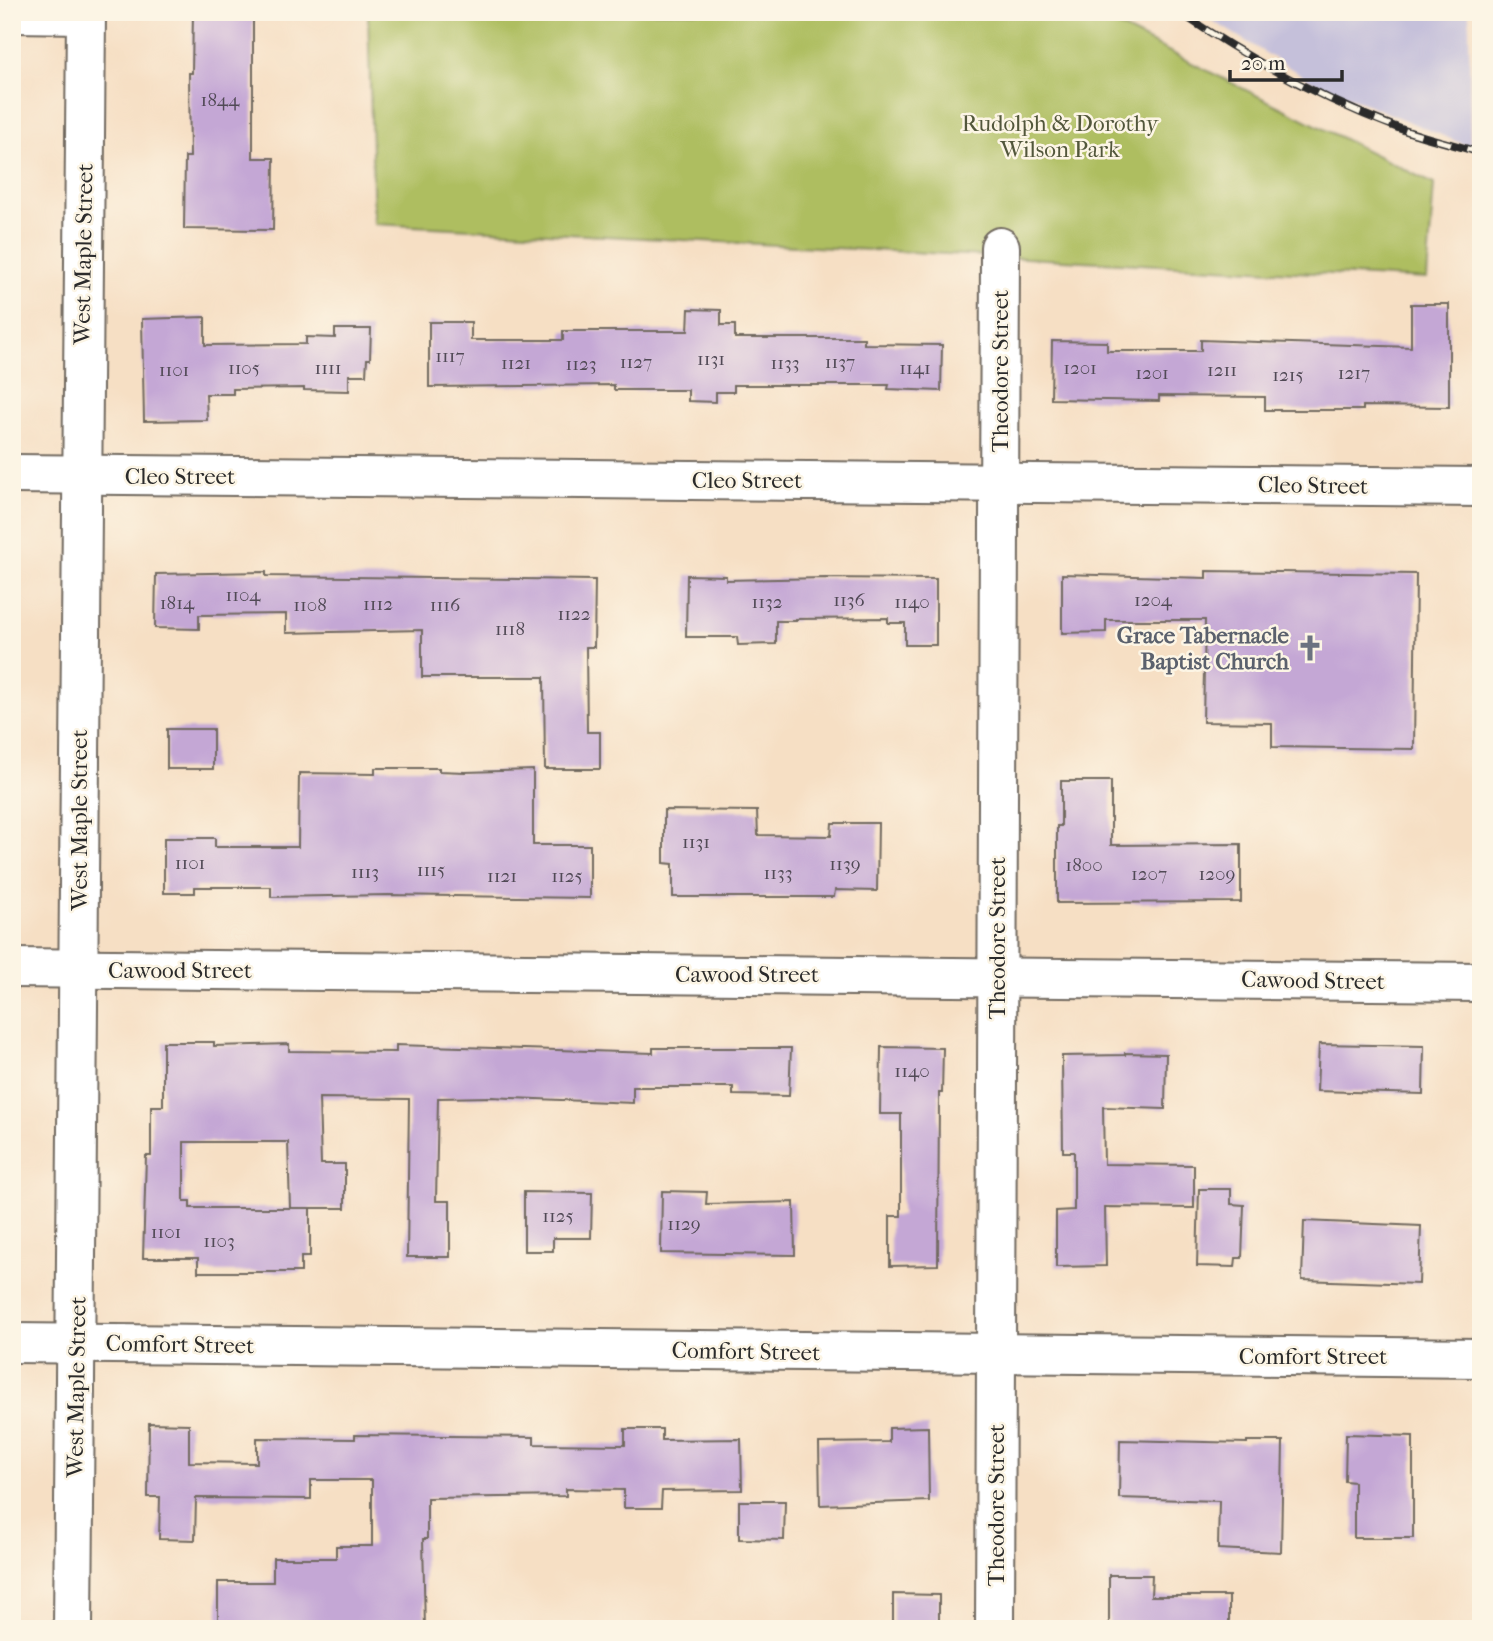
<svg xmlns="http://www.w3.org/2000/svg" width="1493" height="1641" font-family="'IM FELL French Canon',serif">
  <style>
    .industrial { fill: #c5c0da }
    .green { fill: #aebe61; stroke: #6c7446; stroke-width: 2 }
    .building { fill: #c4a7d5 }
    .lines { fill: none; stroke-linecap: round; stroke-linejoin: round }
    .street-casing { stroke: #726a61; stroke-width: 42 }
    .street { stroke: #fff; stroke-width: 38 }
    .rail-casing { stroke: #2b2b2b; stroke-width: 8 }
    .rail { stroke: #fcf5e5; stroke-width: 5; stroke-dasharray: 16; stroke-linecap: butt }
    .labels { text-anchor: middle; stroke-width: 5; stroke-linejoin: round; paint-order: stroke }
    .number-label { font-size: 19px; fill: #514a56 }
    .park-label { font-size: 23px; fill: #52573b; stroke: #fcf5e5 }
    .street-label { font-size: 23px; fill: #2b2b2b; stroke: #fcf5e5 }
    .worship-label { font-size: 23px; font-weight: bold; fill: #5b616d; stroke: #fcf5e5; text-anchor: end }
  </style>
  <rect width="100%" height="100%" fill="#fcf5e5"/>
  <filter id="ink" filterUnits="userSpaceOnUse"><feTurbulence type="fractalNoise" baseFrequency=".0143" numOctaves="2"/><feDisplacementMap in="SourceGraphic" scale="14" xChannelSelector="R" yChannelSelector="G"/><feConvolveMatrix kernelMatrix="1 2 1 2 8 2 1 2 1" color-interpolation-filters="sRGB"/></filter>
  <filter id="wash" filterUnits="userSpaceOnUse"><feTurbulence type="fractalNoise" baseFrequency=".00686" numOctaves="4" result="noise"/><feDisplacementMap in="SourceGraphic" scale="28" xChannelSelector="R" yChannelSelector="G"/><feGaussianBlur stdDeviation="1.57" result="paint"/><feColorMatrix in="noise" values="0 0 0 0 0 0 0 0 0 0 0 0 0 0 0 0 0 1.4 0 .05"/><feComposite in="paint" operator="in"/></filter>
  <g filter="url(#wash)">
    <rect width="100%" height="100%" fill="#f6dfc4"/>
    <path class="industrial" d="M1198 12H1469L1470 147 1313 82Z"/>
    <path class="green" d="M368 12H1090L1434 184 1427 279 374 224Z"/>
    <g id="blocks">
      <g class="building">
        <path d="M193 12H253V158H274L273 230 184 229 185 157H190L189 73H192Z"/>
        <path d="M1411 304H1449V407L1363 406V410H1265V397L1159 396V401L1051 399 1052 341 1107 342V351H1201V340L1411 347Z"/>
        <path d="M689 309 721 310V325H735V338H864V344L942 345 941 391 888 389 889 385H734V392H716V402L688 401V390H614V385L429 387V322H471V340H563V331H688Z"/>
        <path d="M205 317V345L306 344V337L335 338V329H371L370 359H367L366 375H349V391L304 390V388L233 389V394H206L207 420 144 421 142 319Z"/>
        <path d="M1206 571 1416 574 1414 749 1272 747V723L1203 722 1205 620H1106V632L1062 633V574L1206 578Z"/>
        <path d="M266 572V576L595 580 594 647H586L587 732H600V769H545L544 677H422V630L286 633V614L199 615V629L155 628 156 574Z"/>
        <path d="M687 575 726 576V580L825 578 936 579V645H905V623H888V618L796 619V621H776V644L738 645 737 637H686Z"/>
        <rect x="167" y="729" width="46" height="40"/>
        <path d="M375 768H439V771L465 772 533 770V845H590V898L388 895 271 897V887H195V893H164V838H215V847H298L299 773 375 774Z"/>
        <path d="M1061 781H1111V845L1241 844V902L1057 903V826H1061Z"/>
        <path d="M664 810 757 811 758 835 831 836 832 823H878L877 891 835 890 834 897H673V864L664 863Z"/>
        <path d="M163 1042H214V1046L289 1044V1051L396 1052V1045L653 1053V1048H791L789 1096 733 1095V1087H633V1103L491 1097 438 1098 436 1201H450V1257H407L409 1099 319 1098 321 1164H345V1208H290L288 1142H184V1201H190V1208H310V1257H301V1272H198V1258H143L146 1156H151V1106H163Z"/>
        <path d="M1319 1044 1424 1046 1423 1094 1317 1091Z"/>
        <path d="M881 1047 943 1048 942 1093H939L938 1265 890 1266V1216H901V1114H880Z"/>
        <path d="M1125 1053 1166 1054 1165 1109 1103 1107 1104 1164 1194 1165V1208L1105 1207 1106 1266 1056 1267V1211L1074 1210V1152H1063L1062 1056 1125 1055Z"/>
        <path d="M1199 1189H1231V1204L1244 1205 1242 1258H1236L1235 1267 1197 1266Z"/>
        <path d="M662 1191 707 1192 706 1204 794 1202 795 1255 661 1253Z"/>
        <path d="M524 1192 592 1193 591 1238H553V1251H524Z"/>
        <path d="M1304 1221 1421 1226 1419 1284 1302 1280Z"/>
        <path d="M149 1423 189 1424V1462L257 1463V1438L355 1439V1435L534 1437V1444L625 1445V1429H662V1440L741 1439 742 1490 662 1491 661 1508H624V1490L566 1489V1496L427 1498V1539H423L425 1629H218V1582H273V1558H336V1546H372V1480H311V1499L196 1498 195 1540 159 1539 160 1497H148Z"/>
        <path d="M928 1427 929 1501 820 1505 819 1443 889 1442V1428Z"/>
        <path d="M1346 1434 1413 1436V1538H1354V1482L1345 1481Z"/>
        <path d="M1120 1440 1247 1443V1441H1283L1281 1552 1218 1549 1219 1501 1119 1498Z"/>
        <path d="M739 1501H785L784 1540 739 1539Z"/>
        <path d="M1109 1575H1152L1151 1596H1229V1629H1109Z"/>
        <path d="M893 1594 939 1595V1629H893Z"/>
      </g>
    </g>
  </g>
  <g filter="url(#ink)">
    <use href="#blocks" fill-opacity="0" stroke="#726a61" stroke-width="2"/>
    <g class="lines">
      <g class="street-casing">
        <g id="street">
          <path d="M12 13 86 14"/>
          <path d="M12 474 1481 487"/>
          <path d="M12 968 1481 982"/>
          <path d="M12 1343 1481 1358"/>
          <path d="M73 1629 86 12"/>
          <path d="M995 1629 1000 247"/>
        </g>
      </g>
      <use href="#street" class="street"/>
      <g class="rail-casing">
        <path id="rail" d="M1179 12C1247 58 1321 99 1398 128 1425 138 1453 144 1481 153"/>
      </g>
      <use href="#rail" class="rail"/>
    </g>
  </g>
  <defs>
    <g id="church-bare" transform="scale(2.1)"><path d="M-1.2-6h2.4v3.5h3.3v2.4h-3.3V6h-2.4V-.1h-3.3v-2.4h3.3Z" fill="#6b7280" stroke="#fcf5e5" stroke-width="2.5" paint-order="stroke"/></g>
  </defs>
  <g fill-rule="evenodd">
    <use href="#church-bare" x="1310" y="648"/>
  </g>
  <g class="labels">
    <g class="number-label">
      <text x="220" y="106">1844</text>
      <text x="450" y="362">1117</text>
      <text x="711" y="365">1131</text>
      <text x="636" y="368">1127</text>
      <text x="840" y="368">1137</text>
      <text x="516" y="369">1121</text>
      <text x="785" y="369">1133</text>
      <text x="581" y="370">1123</text>
      <text x="244" y="374">1105</text>
      <text x="328" y="374">1111</text>
      <text x="915" y="374">1141</text>
      <text x="1080" y="374">1201</text>
      <text x="174" y="376">1101</text>
      <text x="1222" y="376">1211</text>
      <text x="1152" y="379">1201</text>
      <text x="1354" y="379">1217</text>
      <text x="1288" y="381">1215</text>
      <text x="243" y="601">1104</text>
      <text x="849" y="606">1136</text>
      <text x="1153" y="606">1204</text>
      <text x="767" y="608">1132</text>
      <text x="912" y="608">1140</text>
      <text x="177" y="609">1814</text>
      <text x="378" y="610">1112</text>
      <text x="310" y="611">1108</text>
      <text x="445" y="611">1116</text>
      <text x="574" y="620">1122</text>
      <text x="510" y="635">1118</text>
      <text x="696" y="848">1131</text>
      <text x="190" y="869">1101</text>
      <text x="845" y="870">1139</text>
      <text x="1084" y="871">1800</text>
      <text x="431" y="876">1115</text>
      <text x="365" y="878">1113</text>
      <text x="778" y="879">1133</text>
      <text x="1149" y="880">1207</text>
      <text x="1217" y="880">1209</text>
      <text x="502" y="882">1121</text>
      <text x="567" y="882">1125</text>
      <text x="912" y="1077">1140</text>
      <text x="558" y="1222">1125</text>
      <text x="684" y="1230">1129</text>
      <text x="166" y="1238">1101</text>
      <text x="219" y="1247">1103</text>
    </g>
    <g class="park-label">
      <text x="1060" y="131">Rudolph &amp; Dorothy<tspan x="1060" dy="26">Wilson Park</tspan></text>
    </g>
    <g class="street-label">
      <text transform="translate(83 254) rotate(-89)" y="8">West Maple Street</text>
      <text transform="translate(1000 371) rotate(-90)" y="8">Theodore Street</text>
      <text x="180" y="484">Cleo Street</text>
      <text x="747" y="488">Cleo Street</text>
      <text transform="translate(1313 485) rotate(1)" y="8">Cleo Street</text>
      <text transform="translate(79 820) rotate(-90)" y="8">West Maple Street</text>
      <text transform="translate(997 938) rotate(-90)" y="8">Theodore Street</text>
      <text x="180" y="978">Cawood Street</text>
      <text x="747" y="982">Cawood Street</text>
      <text transform="translate(1313 980) rotate(1)" y="8">Cawood Street</text>
      <text transform="translate(180 1344) rotate(1)" y="8">Comfort Street</text>
      <text transform="translate(746 1351) rotate(1)" y="8">Comfort Street</text>
      <text x="1313" y="1364">Comfort Street</text>
      <text transform="translate(76 1387) rotate(-89)" y="8">West Maple Street</text>
      <text transform="translate(996 1505) rotate(-90)" y="8">Theodore Street</text>
    </g>
    <g class="worship-label">
      <text x="1289" y="643">Grace Tabernacle<tspan x="1289" dy="26">Baptist Church</tspan></text>
    </g>
  </g>
  <rect width="1493" height="1641" fill="none" stroke="#fcf5e5" stroke-width="42"/>
  <path d="M1230 70v10h112v-10" fill="none" stroke="#2b2b2b" stroke-width="3.5"/>
  <text x="1241" y="70" font-size="21" fill="#2b2b2b" stroke="#fcf5e5" stroke-width="5" paint-order="stroke">20 m</text>
</svg>
